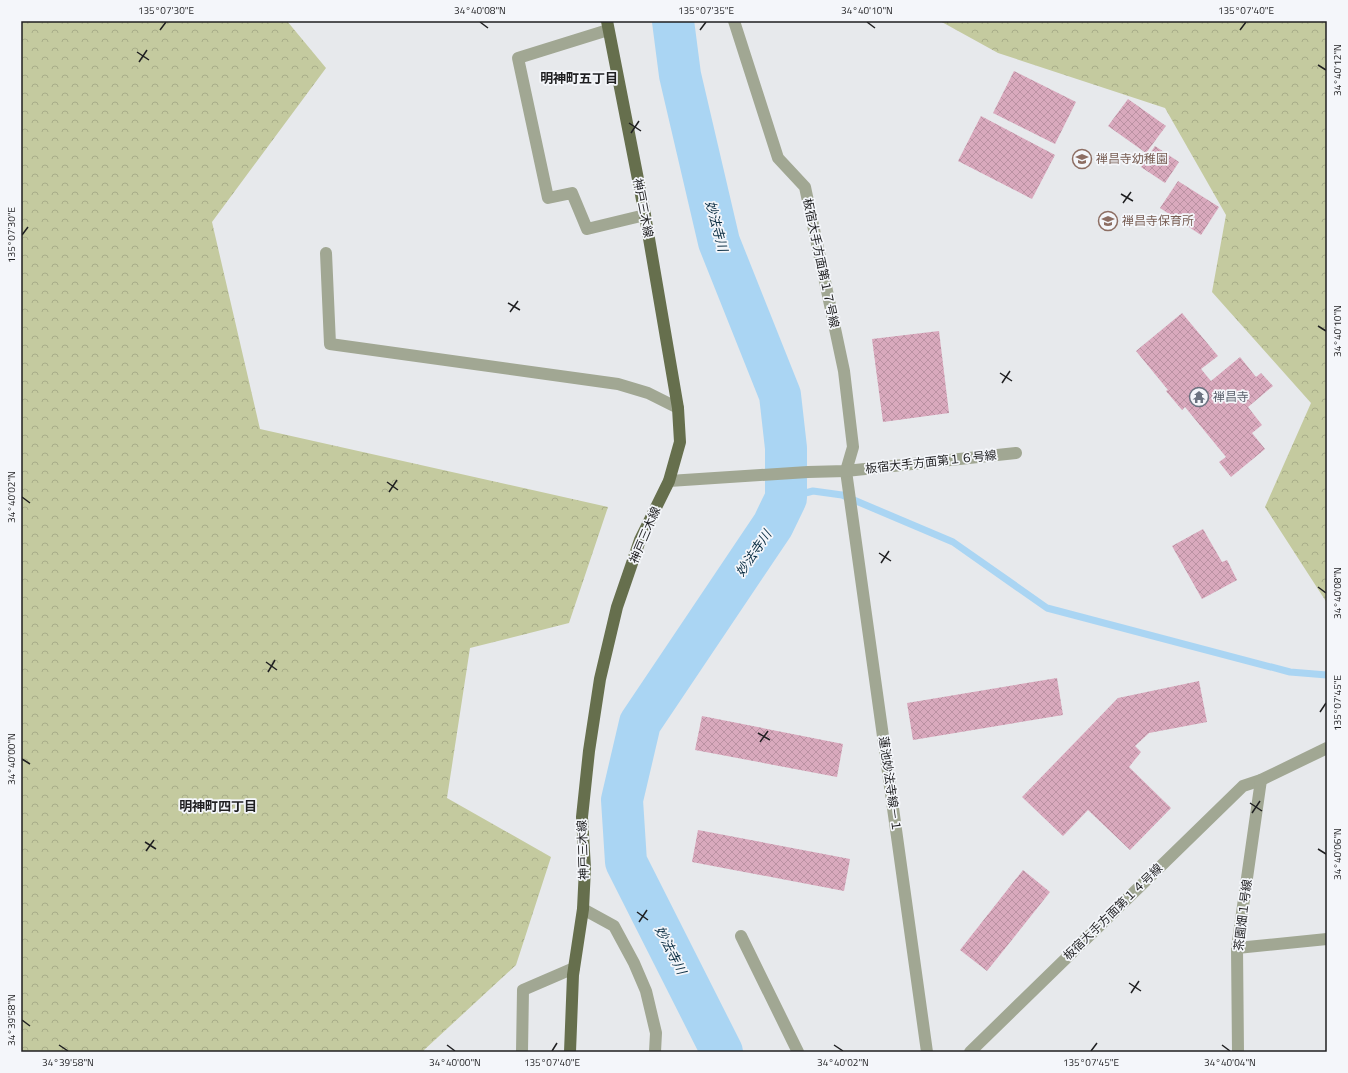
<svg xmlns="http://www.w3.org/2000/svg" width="1348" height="1073" font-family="'Titillium Web','Noto Sans JP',sans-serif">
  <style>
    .forest { fill: url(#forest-crowns) }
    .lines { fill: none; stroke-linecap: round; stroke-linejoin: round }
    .stream { stroke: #aad5f3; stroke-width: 7 }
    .river { stroke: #aad5f3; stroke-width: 42 }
    .building { fill: url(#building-cross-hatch) }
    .service { stroke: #a1a793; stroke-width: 12 }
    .minor { stroke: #a1a793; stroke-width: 12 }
    .primary { stroke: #666f4d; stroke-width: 12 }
    .ticks { fill: none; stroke: #1f1f21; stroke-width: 1.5 }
    .labels { text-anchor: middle; stroke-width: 3.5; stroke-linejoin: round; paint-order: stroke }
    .education-label { font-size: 12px; fill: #785e54; stroke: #f4f6fa; text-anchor: start }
    .street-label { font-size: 12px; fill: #1f1f21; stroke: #f4f6fa }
    .worship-label { font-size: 12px; fill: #5b616d; stroke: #f4f6fa; text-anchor: start }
    .neighbourhood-label { font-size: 13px; font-weight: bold; fill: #1f1f21; stroke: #f4f6fa }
    .water-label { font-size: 13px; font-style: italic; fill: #0c2f44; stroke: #f4f6fa }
    .neatline { fill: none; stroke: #1f1f21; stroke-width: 1.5 }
    .ticks-label { font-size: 10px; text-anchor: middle; fill: #1f1f21 }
  </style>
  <defs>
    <pattern id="forest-crowns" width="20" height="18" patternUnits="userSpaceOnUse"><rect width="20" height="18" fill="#c4ca9f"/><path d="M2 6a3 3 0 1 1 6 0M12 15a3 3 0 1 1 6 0" fill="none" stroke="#a8ad89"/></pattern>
    <pattern id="building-cross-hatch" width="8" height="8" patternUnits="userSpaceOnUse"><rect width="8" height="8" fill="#d9a9bd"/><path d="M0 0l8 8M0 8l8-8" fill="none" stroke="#ba91a2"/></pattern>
  </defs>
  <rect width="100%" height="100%" fill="#e7e9ec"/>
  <g class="forest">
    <path d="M21 21H287L326 68 212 222 260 429 608 507 569 623 470 648 447 798 551 857 516 965 424 1050V1052H21Z"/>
    <path d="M940 21H1327V603L1265 507 1311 403 1212 292 1226 215 1165 108 998 53Z"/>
  </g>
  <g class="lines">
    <path class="stream" d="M786 498 813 491 842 495 953 542 1047 608 1290 672 1327 675"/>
    <path class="river" d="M673 21 680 75 719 242 780 395 786 448V498L773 525 640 723 622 800 626 862 722 1052"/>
  </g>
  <g class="building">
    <path d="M1014 71 1076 102 1055 144 993 113Z"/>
    <path d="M1128 99 1166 126 1146 153 1108 126Z"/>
    <path d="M981 116 1055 155 1032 199 958 161Z"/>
    <path d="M1155 146 1179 162 1165 183 1141 167Z"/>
    <path d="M1178 181 1219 207 1201 235 1160 208Z"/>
    <path d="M1182 313 1218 356 1201 369 1211 381 1240 357 1256 377 1261 373 1273 386 1248 407 1262 425 1252 433 1265 449 1231 477 1219 462 1226 457 1185 407 1182 410 1166 391 1168 390 1136 351Z"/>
    <path d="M939 331 949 413 883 422 872 339Z"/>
    <path d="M1203 529 1222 562 1227 560 1237 580 1202 599 1172 546Z"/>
    <path d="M1057 678 1063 715 913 740 907 703Z"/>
    <path d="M1199 681 1207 722 1149 733 1135 746 1141 752 1129 767 1171 808 1130 850 1088 810 1063 836 1022 797 1118 698Z"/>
    <path d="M702 716 843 744 837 777 695 750Z"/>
    <path d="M698 830 850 859 844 891 692 862Z"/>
    <path d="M1023 870 1050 892 987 971 960 950Z"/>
  </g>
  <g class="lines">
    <path class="service" d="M741 936 798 1052"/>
    <g class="minor">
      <path d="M734 21 778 158 805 187 844 371 853 447 846 471 927 1052"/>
      <path d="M608 30 518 58 548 198 572 193 587 229 645 215"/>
      <path d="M326 253 330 344 618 384 648 393 678 408"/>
      <path d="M669 481 808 472 846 471 1016 453"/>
      <path d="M583 909 614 926 634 963 646 991 656 1033 655 1052"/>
      <path d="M1237 948 1327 939"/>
      <path d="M522 1052 523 990 574 968"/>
      <path d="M970 1052 1243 786 1261 780 1327 748"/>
      <path d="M1238 1052 1237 948 1261 780"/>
    </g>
    <path class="primary" d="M570 1052 573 975 583 909 585 868 582 817 589 751 600 679 617 607 640 540 669 481 680 442 678 408 645 215 607 21"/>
  </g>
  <path class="ticks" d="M480 22 488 28M867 22 875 28M160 30 166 22M700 30 706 22M1240 30 1246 22M137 52 149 60M139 62 147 50M1318 65 1326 70M629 123 641 131M631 133 639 121M1121 194 1133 201M1123 203 1131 192M22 235 28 227M508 303 520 310M510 312 518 301M1318 326 1326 331M1000 373 1012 381M1002 383 1010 371M387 482 398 490M389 492 397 480M22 497 30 503M879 553 891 561M881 563 889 551M1318 587 1326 593M266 662 277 670M268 672 275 660M1320 712 1326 703M758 733 770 740M760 742 768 731M22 759 30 764M1250 803 1262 811M1252 813 1260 801M145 842 156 849M1318 849 1326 854M146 851 154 840M637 912 648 920M639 922 647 910M1129 983 1141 991M1131 993 1139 981M22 1020 30 1026M59 1045 68 1051M447 1045 455 1051M834 1045 843 1051M1222 1045 1230 1051M552 1051 557 1043M1091 1051 1097 1043"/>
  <defs>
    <g id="school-ring" transform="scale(1)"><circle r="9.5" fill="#f4f6fa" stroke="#8d6e63" stroke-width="1.5"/><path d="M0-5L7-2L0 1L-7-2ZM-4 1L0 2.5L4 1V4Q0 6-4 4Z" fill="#8d6e63"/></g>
    <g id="temple-ring" transform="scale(1)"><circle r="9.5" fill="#f4f6fa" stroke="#6b7280" stroke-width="1.5"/><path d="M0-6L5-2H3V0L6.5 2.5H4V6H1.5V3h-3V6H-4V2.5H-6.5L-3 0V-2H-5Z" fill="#6b7280"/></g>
  </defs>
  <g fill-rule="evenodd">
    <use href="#school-ring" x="1082" y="159"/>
    <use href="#school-ring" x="1108" y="221"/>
    <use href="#temple-ring" x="1199" y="397"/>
  </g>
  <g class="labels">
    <g class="education-label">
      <text x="1096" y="163">禅昌寺幼稚園</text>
      <text x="1122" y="225">禅昌寺保育所</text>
    </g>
    <g class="street-label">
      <text transform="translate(643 208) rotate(79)" y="4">神戸三木線</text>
      <text transform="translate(821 263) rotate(78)" y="4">板宿大手方面第１７号線</text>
      <text transform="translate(931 462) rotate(-6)" y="4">板宿大手方面第１６号線</text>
      <text transform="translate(645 535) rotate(-67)" y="4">神戸三木線</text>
      <text transform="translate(890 784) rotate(82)" y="4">蓮池妙法寺線－１</text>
      <text transform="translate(583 850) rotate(-92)" y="4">神戸三木線</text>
      <text transform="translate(1113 912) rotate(-44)" y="4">板宿大手方面第１４号線</text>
      <text transform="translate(1243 915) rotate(-83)" y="4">茶園畑１号線</text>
    </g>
    <g class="worship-label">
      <text x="1213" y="401">禅昌寺</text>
    </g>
    <g class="neighbourhood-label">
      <text x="579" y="83">明神町五丁目</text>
      <text x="218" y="811">明神町四丁目</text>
    </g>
    <g class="water-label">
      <text transform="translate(717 226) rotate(75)" y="5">妙法寺川</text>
      <text transform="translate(753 553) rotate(-56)" y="5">妙法寺川</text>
      <text transform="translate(671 950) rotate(63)" y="5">妙法寺川</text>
    </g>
  </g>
  <rect width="1348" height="1073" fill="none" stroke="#f4f6fa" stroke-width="44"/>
  <rect x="22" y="22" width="1304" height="1029" class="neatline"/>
  <g class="ticks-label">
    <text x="166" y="14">135°07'30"E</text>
    <text x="480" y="14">34°40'08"N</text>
    <text x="706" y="14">135°07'35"E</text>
    <text x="867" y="14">34°40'10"N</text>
    <text x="1246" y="14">135°07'40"E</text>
    <text transform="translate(1337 70) rotate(-90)" y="4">34°40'12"N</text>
    <text transform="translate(11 235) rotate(-90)" y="4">135°07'30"E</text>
    <text transform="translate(1337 331) rotate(-90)" y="4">34°40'10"N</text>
    <text transform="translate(11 497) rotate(-90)" y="4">34°40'02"N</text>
    <text transform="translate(1337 593) rotate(-90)" y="4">34°40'08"N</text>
    <text transform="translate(1337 703) rotate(-90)" y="4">135°07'45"E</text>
    <text transform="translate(11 759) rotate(-90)" y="4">34°40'00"N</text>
    <text transform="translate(1337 854) rotate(-90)" y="4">34°40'06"N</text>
    <text transform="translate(11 1020) rotate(-90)" y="4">34°39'58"N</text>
    <text x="68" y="1066">34°39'58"N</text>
    <text x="455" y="1066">34°40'00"N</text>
    <text x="552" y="1066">135°07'40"E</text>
    <text x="843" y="1066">34°40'02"N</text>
    <text x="1091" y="1066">135°07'45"E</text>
    <text x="1230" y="1066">34°40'04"N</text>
  </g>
</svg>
